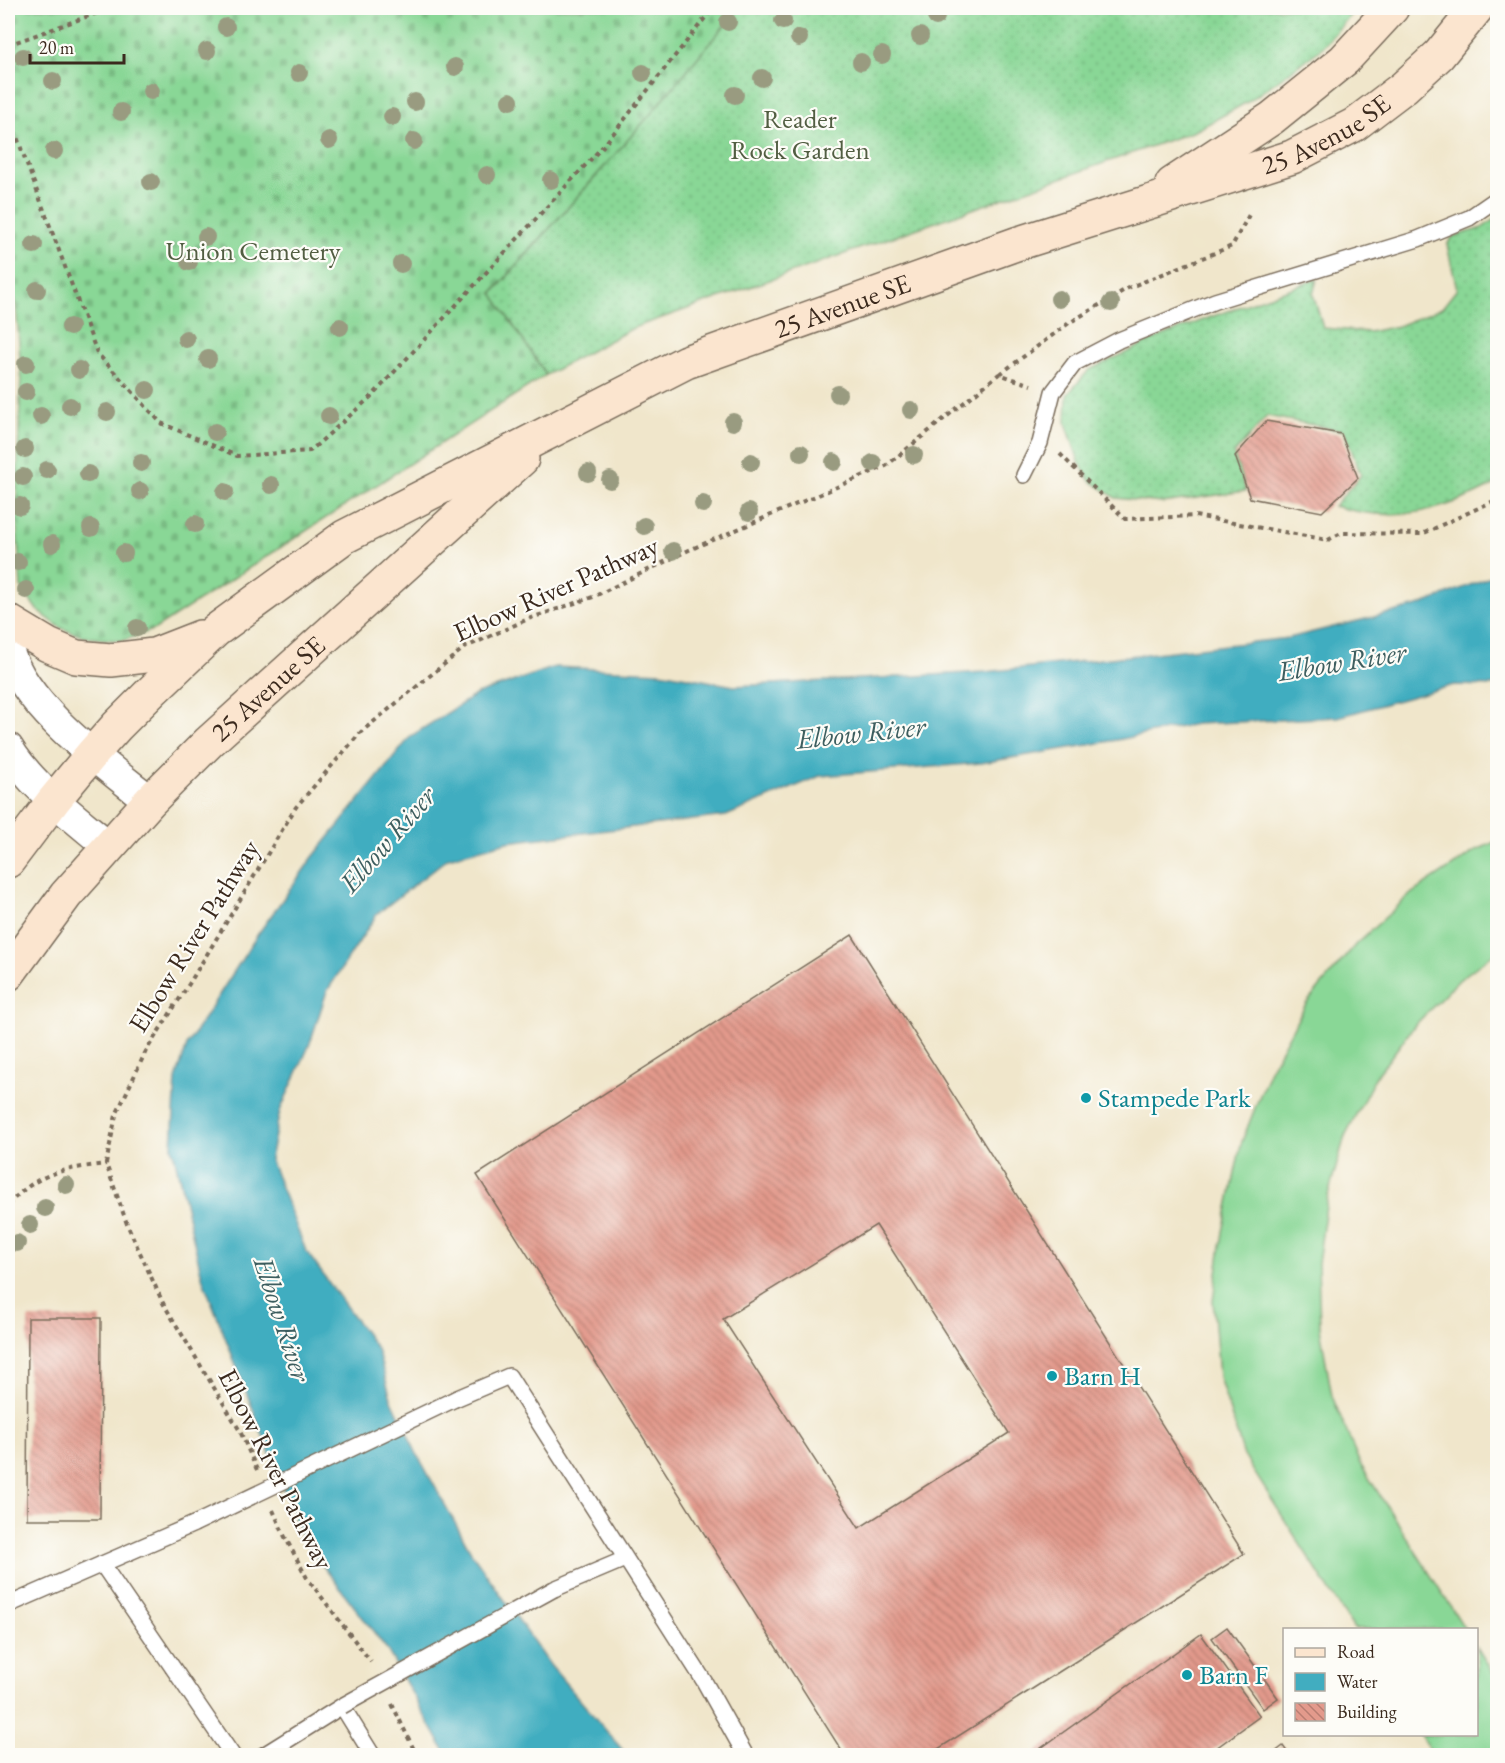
<svg xmlns="http://www.w3.org/2000/svg" width="1505" height="1763" font-family="'EB Garamond',serif">
  <style>
    .grass { fill: url(#grass-dots); stroke: #62805a; stroke-width: 1.5 }
    .cemetery { fill: url(#cemetery-stones); stroke: #62805a; stroke-width: 1.5 }
    .garden { fill: #89d796; stroke: #62805a; stroke-width: 1.5 }
    .water { fill: #41adc0; stroke: #3e6c6f; stroke-width: 1.5 }
    .building { fill: url(#building-back-hatch); fill-rule: evenodd }
    .lines { fill: none; stroke-linecap: round; stroke-linejoin: round }
    .lane-casing { stroke: #7a6c5b; stroke-width: 18 }
    .street-casing { stroke: #7a6c5b; stroke-width: 33 }
    .secondary-casing { stroke: #7a6c5b; stroke-width: 36 }
    .path { stroke: #7a6c5b; stroke-width: 4; stroke-dasharray: 4.5 4.5; stroke-linecap: butt }
    .lane { stroke: #fff; stroke-width: 15 }
    .street { stroke: #fff; stroke-width: 30 }
    .secondary { stroke: #fbe5cf; stroke-width: 33 }
    .lane-bridge-casing { stroke: #7a6c5b; stroke-width: 18; stroke-linecap: butt }
    .lane-bridge { stroke: #fff; stroke-width: 15 }
    .tree { fill: #999b80 }
    .culture-dot { fill: #0f9aa8; stroke: #fdfcf7; stroke-width: 2 }
    .labels { text-anchor: middle; stroke-width: 4.5; stroke-linejoin: round; paint-order: stroke }
    .park-label { font-size: 27px; fill: #525e42; stroke: #fdfcf7 }
    .street-label { font-size: 27px; fill: #3b2a1e; stroke: #fdfcf7 }
    .culture-label { font-size: 27px; fill: #0d838f; stroke: #fdfcf7; text-anchor: start }
    .water-label { font-size: 28px; font-style: italic; fill: #3d5e5f; stroke: #fdfcf7 }
  </style>
  <defs>
    <pattern id="grass-dots" width="8" height="8" patternUnits="userSpaceOnUse" patternTransform="scale(1.5)"><rect width="8" height="8" fill="#89d796"/><path d="M2 2h.1M6 6h.1" fill="none" stroke="#77b981" stroke-width="1.8" stroke-linecap="round"/></pattern>
    <pattern id="cemetery-stones" width="16" height="16" patternUnits="userSpaceOnUse" patternTransform="scale(1.5)"><rect width="16" height="16" fill="#89d796"/><path d="M2 7V4a2 2 0 0 1 4 0v3zM10 15v-3a2 2 0 0 1 4 0v3z" fill="#77b981"/></pattern>
    <pattern id="building-back-hatch" width="6" height="6" patternUnits="userSpaceOnUse" patternTransform="scale(1.5)"><rect width="6" height="6" fill="#e39a8c"/><path d="M-1 5l2 2M0 0l6 6M5-1l2 2" fill="none" stroke="#b97e72"/></pattern>
  </defs>
  <rect width="100%" height="100%" fill="#fdfcf7"/>
  <filter id="ink" filterUnits="userSpaceOnUse"><feTurbulence type="fractalNoise" baseFrequency=".0167" numOctaves="2"/><feDisplacementMap in="SourceGraphic" scale="12" xChannelSelector="R" yChannelSelector="G"/><feConvolveMatrix kernelMatrix="1 2 1 2 8 2 1 2 1" color-interpolation-filters="sRGB"/></filter>
  <filter id="wash" filterUnits="userSpaceOnUse"><feTurbulence type="fractalNoise" baseFrequency=".008" numOctaves="4" result="noise"/><feDisplacementMap in="SourceGraphic" scale="24" xChannelSelector="R" yChannelSelector="G"/><feGaussianBlur stdDeviation="1.35" result="paint"/><feColorMatrix in="noise" values="0 0 0 0 0 0 0 0 0 0 0 0 0 0 0 0 0 1.4 0 .05"/><feComposite in="paint" operator="in"/></filter>
  <g filter="url(#wash)">
    <rect width="100%" height="100%" fill="#f0e6cb"/>
    <g class="grass">
      <path d="M739 8H1357L1320 50 1249 101 1195 131 633 328 546 375 492 294 648 117Z"/>
      <path d="M1497 217V483C1444 512 1394 524 1334 506L1361 475 1344 431 1267 416 1234 454 1246 491 1162 503 1116 498 1089 480 1079 462 1066 423 1067 395 1089 370 1157 338 1211 317 1317 279 1313 294 1323 328 1369 332 1398 326 1442 308 1457 289 1447 245 1452 237 1482 228Z"/>
    </g>
    <path class="cemetery" d="M8 8H739L648 117 492 293 546 375 155 629 122 641 84 637 61 628 37 610 21 587 16 514 21 373 17 316 8 255Z"/>
    <g class="garden">
      <path d="M1497 841V951L1459 980 1415 1025 1375 1078 1345 1136 1327 1199 1318 1263 1320 1328 1332 1396 1360 1464 1465 1629H1354L1244 1456 1219 1377 1213 1300 1223 1232 1241 1144 1269 1072 1306 1004 1356 944 1412 893 1477 850Z"/>
      <path d="M1477 1647 1497 1680V1755H1433L1420 1735 1476 1734Z"/>
    </g>
    <path class="water" d="M1497 574V686L1454 685 1338 717 1196 724 1117 740 981 763 820 776 726 816 507 842 448 858 377 914 327 991 309 1046 280 1111 270 1159 306 1251 377 1349 391 1398 416 1452 471 1552 550 1665 627 1755H447L386 1648 303 1540 202 1277 172 1146 176 1079 187 1045 258 934 313 857 411 736 477 694 555 667 661 672 734 686 985 672 1289 638 1418 606Z"/>
    <g id="blocks">
      <g class="building">
        <path d="M1266 421 1341 434 1358 478 1322 512 1250 498 1235 456Z"/>
        <path d="M852 935 1244 1554 927 1756H845L477 1175ZM876 1225 1009 1433 859 1528 723 1319Z"/>
        <path d="M28 1318H101L100 1519H27Z"/>
        <path d="M1227 1627 1278 1698 1263 1709 1212 1638Z"/>
        <path d="M1201 1634 1260 1716 1205 1756H1030Z"/>
        <path d="M1283 1746 1290 1756H1270Z"/>
      </g>
    </g>
  </g>
  <g filter="url(#ink)">
    <use href="#blocks" fill-opacity="0" stroke="#7a6c5b" stroke-width="1.5"/>
    <g class="lines">
      <g class="lane-casing">
        <g id="lane">
          <path d="M1024 475 1040 443 1053 392 1075 363 1119 340 1215 301 1418 239 1469 218 1498 198"/>
          <path d="M455 1399 509 1376 704 1681 746 1756"/>
          <path d="M102 1564 233 1756"/>
          <path d="M554 1589 625 1559"/>
          <path d="M8 1605 194 1524"/>
          <path d="M262 1756 342 1706 373 1756"/>
        </g>
      </g>
      <g class="street-casing">
        <g id="street">
          <path d="M8 649C24 707 104 764 150 801"/>
          <path d="M8 748C30 785 75 818 108 846"/>
        </g>
      </g>
      <g class="secondary-casing">
        <g id="secondary">
          <path d="M1172 184 1272 118 1344 60 1392 8"/>
          <path d="M8 621 48 645 76 657 111 660 154 655 200 637"/>
          <path id="s1" d="M8 861 54 800 92 754 117 726 152 691 215 631 344 537 686 362 1016 244 1292 157 1354 125 1404 87 1439 55 1477 8"/>
          <path id="s2" d="M8 974 66 895 150 801 209 742 522 459"/>
        </g>
      </g>
      <g class="path">
        <path d="M8 45 111 8"/>
        <path d="M8 113 97 353 161 423 237 456 310 451 373 395 605 144 713 8"/>
        <path d="M1000 374 1069 323 1128 288 1232 246 1250 213"/>
        <path d="M1060 454 1125 519 1195 516 1328 540 1341 533 1422 534 1498 499"/>
        <path d="M8 1205C38 1172 63 1169 106 1164"/>
        <path d="M257 1470 240 1431 163 1303 127 1224 106 1164 116 1115 146 1051 189 984 296 807 361 732 464 648 528 619 593 597 689 550 886 466 999 374 1031 385"/>
        <path d="M273 1510 284 1535 307 1578 371 1662"/>
        <path d="M392 1704 417 1756"/>
      </g>
      <use href="#lane" class="lane"/>
      <use href="#street" class="street"/>
      <use href="#secondary" class="secondary"/>
      <g class="lane-bridge-casing">
        <g id="lane-bridge">
          <path d="M194 1524 455 1399"/>
          <path d="M342 1706 554 1589"/>
        </g>
      </g>
      <use href="#lane-bridge" class="lane-bridge"/>
    </g>
    <g class="tree">
      <circle cx="936" cy="17" r="9"/>
      <circle cx="783" cy="21" r="9"/>
      <circle cx="728" cy="22" r="9"/>
      <circle cx="226" cy="27" r="9"/>
      <circle cx="920" cy="36" r="9"/>
      <circle cx="799" cy="38" r="9"/>
      <circle cx="207" cy="51" r="9"/>
      <circle cx="882" cy="55" r="9"/>
      <circle cx="23" cy="57" r="9"/>
      <circle cx="861" cy="62" r="9"/>
      <circle cx="455" cy="67" r="9"/>
      <circle cx="299" cy="73" r="9"/>
      <circle cx="643" cy="73" r="9"/>
      <circle cx="762" cy="78" r="9"/>
      <circle cx="53" cy="81" r="9"/>
      <circle cx="151" cy="91" r="9"/>
      <circle cx="735" cy="95" r="9"/>
      <circle cx="510" cy="101" r="9"/>
      <circle cx="415" cy="102" r="9"/>
      <circle cx="121" cy="112" r="9"/>
      <circle cx="392" cy="117" r="9"/>
      <circle cx="329" cy="140" r="9"/>
      <circle cx="414" cy="141" r="9"/>
      <circle cx="54" cy="151" r="9"/>
      <circle cx="487" cy="175" r="9"/>
      <circle cx="551" cy="180" r="9"/>
      <circle cx="151" cy="182" r="9"/>
      <circle cx="206" cy="237" r="9"/>
      <circle cx="34" cy="245" r="9"/>
      <circle cx="189" cy="262" r="9"/>
      <circle cx="401" cy="264" r="9"/>
      <circle cx="37" cy="290" r="9"/>
      <circle cx="1059" cy="299" r="9"/>
      <circle cx="1111" cy="303" r="9"/>
      <circle cx="70" cy="327" r="9"/>
      <circle cx="340" cy="327" r="9"/>
      <circle cx="186" cy="339" r="9"/>
      <circle cx="208" cy="359" r="9"/>
      <circle cx="26" cy="364" r="9"/>
      <circle cx="79" cy="370" r="9"/>
      <circle cx="147" cy="390" r="9"/>
      <circle cx="26" cy="392" r="9"/>
      <circle cx="838" cy="394" r="9"/>
      <circle cx="70" cy="406" r="9"/>
      <circle cx="911" cy="410" r="9"/>
      <circle cx="107" cy="412" r="9"/>
      <circle cx="41" cy="416" r="9"/>
      <circle cx="329" cy="416" r="9"/>
      <circle cx="733" cy="422" r="9"/>
      <circle cx="215" cy="432" r="9"/>
      <circle cx="25" cy="449" r="9"/>
      <circle cx="801" cy="453" r="9"/>
      <circle cx="914" cy="455" r="9"/>
      <circle cx="751" cy="462" r="9"/>
      <circle cx="834" cy="462" r="9"/>
      <circle cx="141" cy="463" r="9"/>
      <circle cx="873" cy="463" r="9"/>
      <circle cx="47" cy="470" r="9"/>
      <circle cx="588" cy="473" r="9"/>
      <circle cx="88" cy="474" r="9"/>
      <circle cx="23" cy="477" r="9"/>
      <circle cx="610" cy="480" r="9"/>
      <circle cx="271" cy="485" r="9"/>
      <circle cx="140" cy="491" r="9"/>
      <circle cx="225" cy="492" r="9"/>
      <circle cx="703" cy="504" r="9"/>
      <circle cx="20" cy="506" r="9"/>
      <circle cx="749" cy="512" r="9"/>
      <circle cx="195" cy="524" r="9"/>
      <circle cx="644" cy="526" r="9"/>
      <circle cx="91" cy="528" r="9"/>
      <circle cx="52" cy="544" r="9"/>
      <circle cx="673" cy="551" r="9"/>
      <circle cx="124" cy="553" r="9"/>
      <circle cx="18" cy="562" r="9"/>
      <circle cx="26" cy="590" r="9"/>
      <circle cx="137" cy="628" r="9"/>
      <circle cx="66" cy="1185" r="9"/>
      <circle cx="45" cy="1208" r="9"/>
      <circle cx="30" cy="1225" r="9"/>
      <circle cx="17" cy="1243" r="9"/>
    </g>
  </g>
  <g class="culture-dot">
    <circle cx="1086" cy="1098" r="6"/>
    <circle cx="1052" cy="1376" r="6"/>
    <circle cx="1187" cy="1675" r="6"/>
  </g>
  <g class="labels">
    <g class="park-label">
      <text x="800" y="128">Reader<tspan x="800" dy="31">Rock Garden</tspan></text>
      <text x="253" y="260">Union Cemetery</text>
    </g>
    <g class="street-label">
      <text dy="9" stroke="none"><textPath href="#s1" startOffset="1534">25 Avenue SE</textPath></text>
      <text dy="9" stroke="none"><textPath href="#s1" startOffset="1020">25 Avenue SE</textPath></text>
      <text transform="translate(556 589) rotate(-24)" y="9">Elbow River Pathway</text>
      <text dy="9" stroke="none"><textPath href="#s2" startOffset="387">25 Avenue SE</textPath></text>
      <text transform="translate(194 936) rotate(-58)" y="9">Elbow River Pathway</text>
      <text transform="translate(276 1469) rotate(63)" y="9">Elbow River Pathway</text>
    </g>
    <g class="culture-label">
      <text x="1098" y="1107">Stampede Park</text>
      <text x="1064" y="1385">Barn H</text>
      <text x="1199" y="1684">Barn F</text>
    </g>
    <g class="water-label">
      <text transform="translate(1342 661) rotate(-9)" y="10">Elbow River</text>
      <text transform="translate(861 732) rotate(-6)" y="10">Elbow River</text>
      <text transform="translate(387 839) rotate(-49)" y="10">Elbow River</text>
      <text transform="translate(283 1319) rotate(72)" y="10">Elbow River</text>
    </g>
  </g>
  <rect width="1505" height="1763" fill="none" stroke="#fdfcf7" stroke-width="30"/>
  <rect x="1283" y="1628" width="195" height="108" fill="#fdfcf7" stroke="#afa8a0" stroke-width="1.5"/>
  <rect x="1295" y="1648" width="30" height="9" fill="#fbe5cf" stroke="#afa8a0" stroke-width="1.5"/>
  <text x="1337" y="1658" font-size="18" fill="#3b2a1e">Road</text>
  <rect x="1295" y="1673" width="30" height="18" fill="#41adc0" stroke="#afa8a0" stroke-width="1.5"/>
  <text x="1337" y="1688" font-size="18" fill="#3b2a1e">Water</text>
  <rect x="1295" y="1703" width="30" height="18" fill="url(#building-back-hatch)" stroke="#afa8a0" stroke-width="1.5"/>
  <text x="1337" y="1718" font-size="18" fill="#3b2a1e">Building</text>
  <path d="M30 54v9h94v-9" fill="none" stroke="#3b2a1e" stroke-width="3"/>
  <text x="39" y="54" font-size="18" fill="#3b2a1e" stroke="#fdfcf7" stroke-width="4.5" paint-order="stroke">20 m</text>
</svg>
